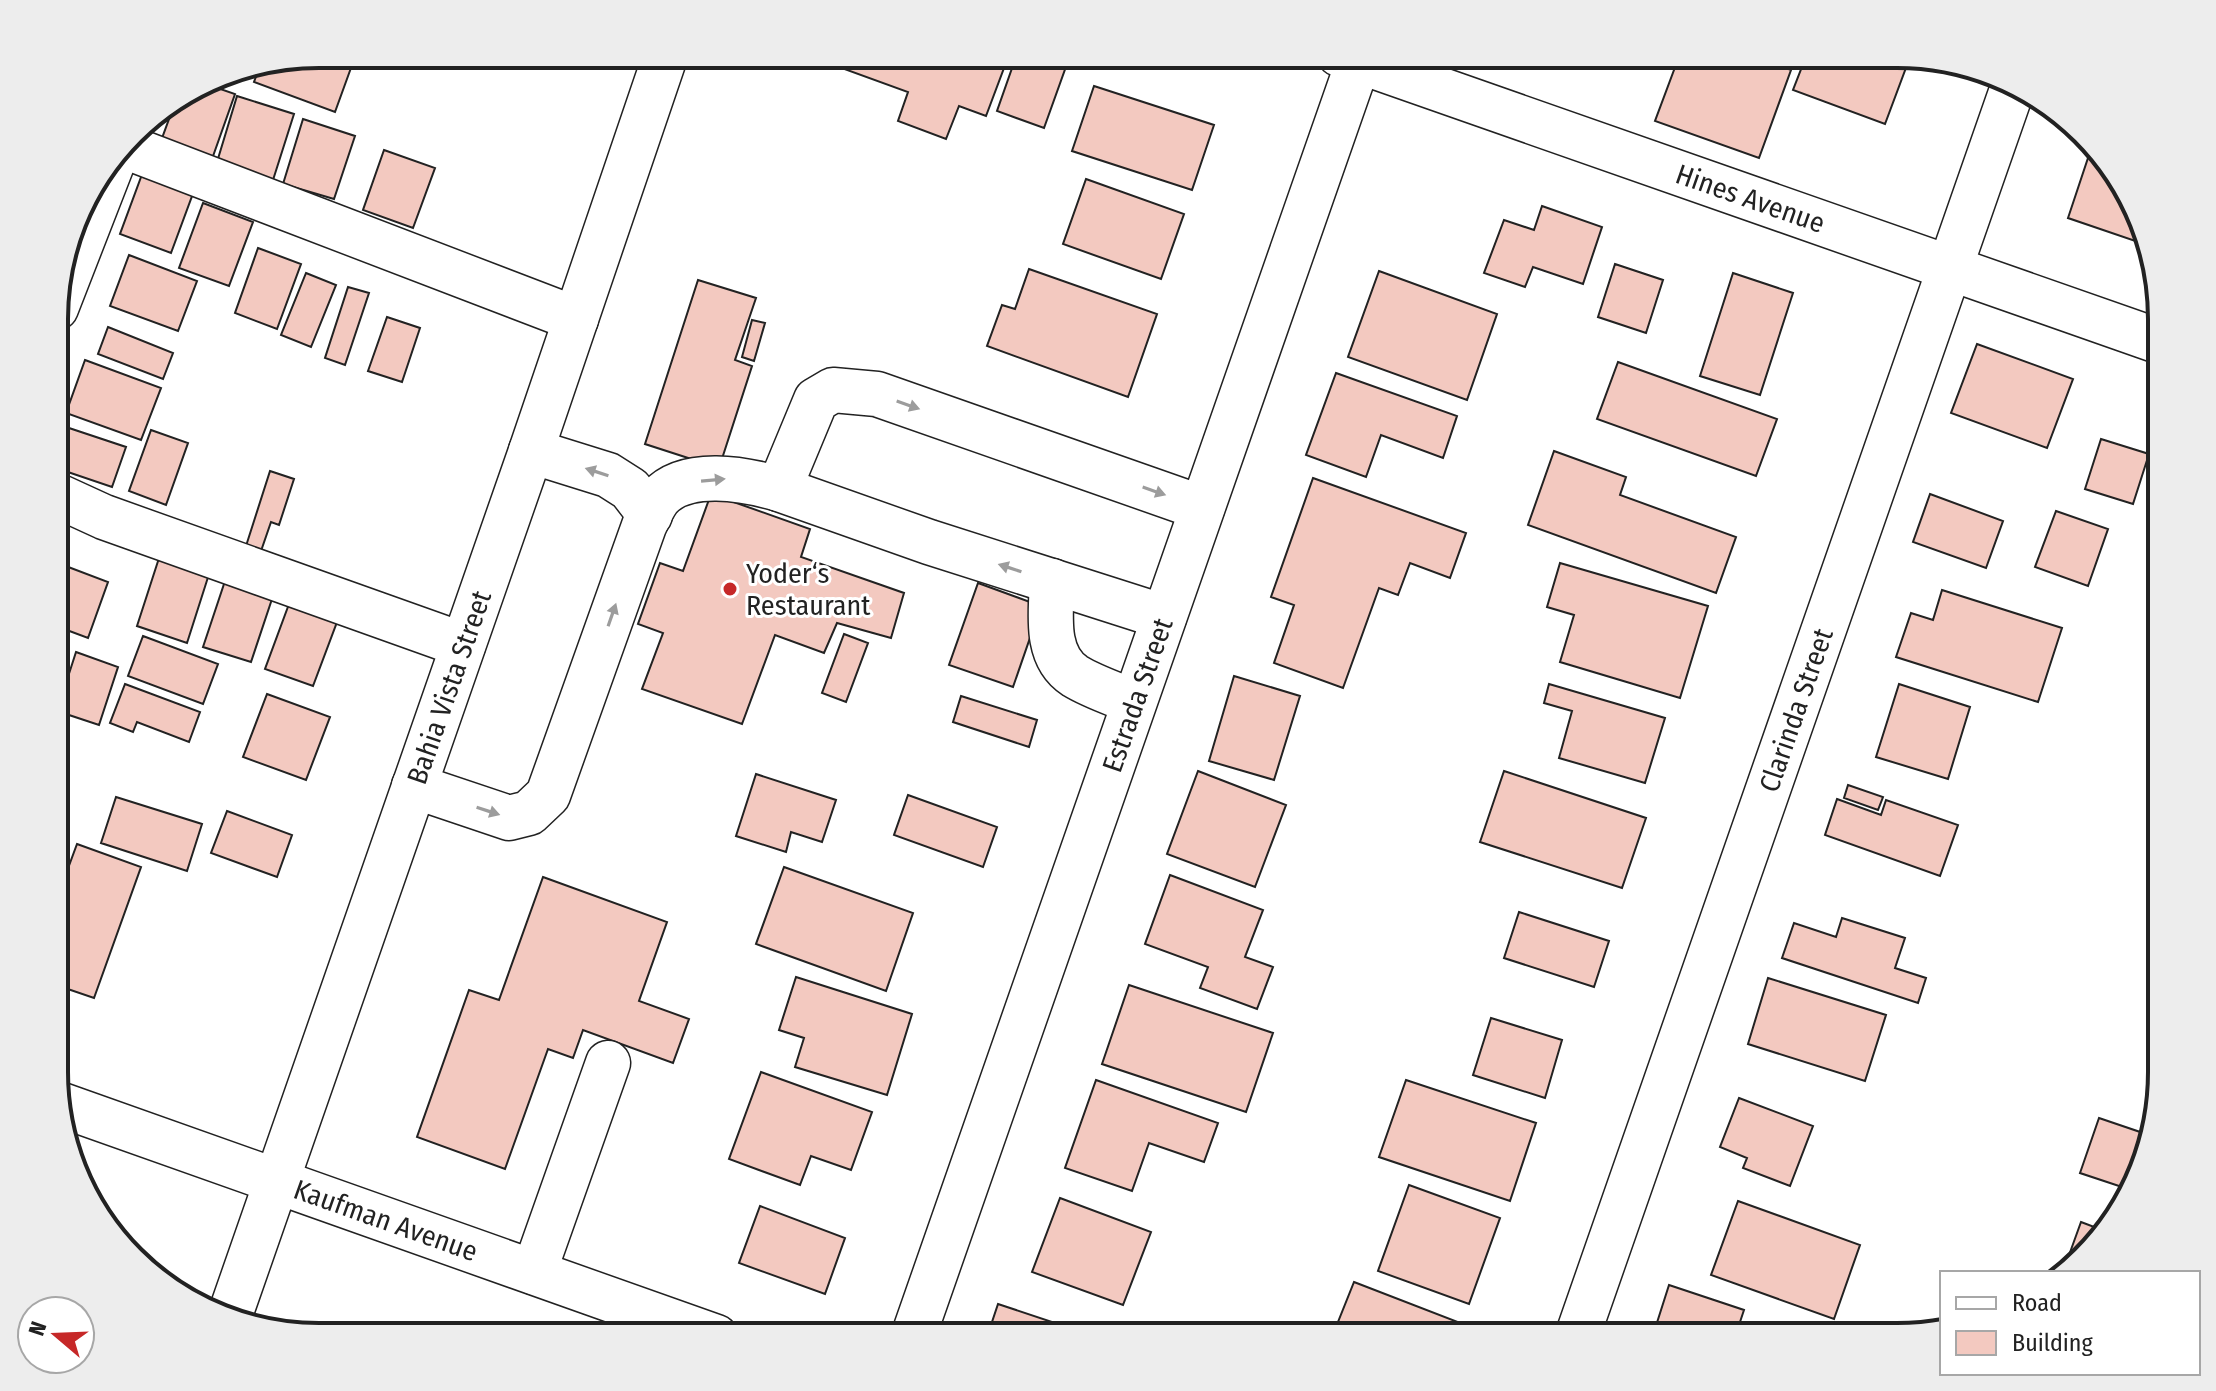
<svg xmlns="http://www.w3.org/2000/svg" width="2216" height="1391" font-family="'Fira Sans Condensed',sans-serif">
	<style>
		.building { fill: #f3c9c0; stroke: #222; stroke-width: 2 }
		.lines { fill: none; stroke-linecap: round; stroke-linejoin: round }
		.minor-casing { stroke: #222; stroke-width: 47 }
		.minor { stroke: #fff; stroke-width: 44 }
		.oneway { fill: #9c9c9c }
		.poi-dot { fill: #c62828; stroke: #fff; stroke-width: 3 }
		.labels { text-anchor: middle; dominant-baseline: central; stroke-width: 6; stroke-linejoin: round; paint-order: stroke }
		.street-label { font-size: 28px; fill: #222; stroke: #fff }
		.poi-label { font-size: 28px; fill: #222; stroke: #fff; text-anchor: start }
		.rim { fill: none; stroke: #222; stroke-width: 4 }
	</style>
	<rect width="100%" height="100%" fill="#fff"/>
	<path class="building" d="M319,54h37l-21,58 -81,-30 6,-16z
		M816,54h176l15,6 -21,56 -27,-10 -13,33 -48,-18 10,-29 -94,-34z
		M1017,54h32l19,7 -24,67 -47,-17z
		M1539,54h41l-4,13z
		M1680,54h97l-3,9 17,7 -32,88 -104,-37z
		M1807,54h70l30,11 -22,59 -92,-34z
		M203,83l32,11 -23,65 -51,-18 15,-41z
		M1094,86l120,39 -22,65 -120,-39z
		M237,96l57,18 -21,66 -56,-18z
		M159,111l-10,28 -15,-5 10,-14z
		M303,119l52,17 -21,63 -51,-15z
		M2091,149l35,37 18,58 -76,-26z
		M384,150l51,18 -22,60 -50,-18z
		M144,169l51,19 -24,65 -51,-19z
		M1086,179l98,35 -23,65 -98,-35z
		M203,203l50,19 -24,64 -50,-18z
		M1542,206l60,21 -19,57 -50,-17 -8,20 -41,-14 20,-53 30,10z
		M258,248l43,16 -24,65 -42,-16z
		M129,255l68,26 -19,50 -68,-25z
		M1615,264l48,16 -17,53 -48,-16z
		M1029,269l128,45 -29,83 -141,-51 15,-41 13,4z
		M1379,271l118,43 -30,86 -119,-43z
		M306,273l30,12 -25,62 -30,-12z
		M1733,273l60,20 -33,102 -60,-19z
		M698,280l58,18 -21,62 17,6 -33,102 -74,-24z
		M348,287l21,6 -24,72 -20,-7z
		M387,317l33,11 -18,54 -34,-11z
		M752,320l13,3 -11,38 -12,-4z
		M108,327l65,26 -10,26 -65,-25z
		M1977,344l96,35 -26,69 -96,-35z
		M85,360l76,28 -20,52 -75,-27z
		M1618,362l159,57 -21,57 -159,-57z
		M1336,373l121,43 -14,42 -62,-23 -15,42 -60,-22z
		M63,426l63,21 -14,40 -56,-19v-21z
		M151,430l37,13 -22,62 -37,-14z
		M2101,439l48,15 -16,50 -48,-15z
		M1554,451l72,26 -6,18 116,42 -20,56 -188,-68z
		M270,471l24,8 -15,46 -8,-3 -10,29 -15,-5z
		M1313,478l153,55 -16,45 -40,-15 -12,32 -19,-7 -36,100 -69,-25 20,-58 -23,-8z
		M711,494l99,35 -9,28 103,36 -13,45 -54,-15 -13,30 -49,-18 -33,89 -100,-35 21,-56 -25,-9 22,-61 23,8z
		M1930,494l73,27 -17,47 -73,-26z
		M2056,511l52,18 -20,57 -53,-19z
		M160,555l50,16 -23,72 -50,-17z
		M1560,563l148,43 -28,92 -120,-36 14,-47 -27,-8z
		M63,565l45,17 -20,56 -32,-12v-42z
		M226,578l48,15 -23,69 -48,-15z
		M978,583l63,23 -28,81 -64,-22z
		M1942,590l120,38 -24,74 -142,-45 15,-44 22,7z
		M289,604l48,18 -24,64 -48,-17z
		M844,634l24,9 -22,59 -24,-9z
		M143,636l75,28 -15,40 -75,-28z
		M76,652l42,15 -19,58 -42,-14z
		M1234,676l66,20 -26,84 -65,-19z
		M125,684l75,28 -11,30 -52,-20 -4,10 -23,-9z
		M1549,684l116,34 -20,65 -86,-25 13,-47 -28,-8z
		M1899,684l71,23 -22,72 -72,-22z
		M267,694l63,23 -24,63 -63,-23z
		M961,696l76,24 -8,27 -76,-25z
		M1198,771l88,34 -31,82 -88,-33z
		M1504,771l142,47 -24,70 -142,-46z
		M756,774l80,26 -14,42 -31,-10 -5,20 -50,-16z
		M1848,785l35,12 -5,13 -34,-12z
		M908,795l89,32 -14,40 -89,-32z
		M116,797l86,27 -15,47 -86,-28z
		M1837,799l44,16 5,-15 72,25 -18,51 -115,-41z
		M227,811l65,24 -15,42 -66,-24z
		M77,844l64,23 -47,131 -38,-13v-84z
		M784,867l129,46 -27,78 -130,-47z
		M1170,875l93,35 -18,47 28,10 -16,42 -57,-21 8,-21 -63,-23z
		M543,877l124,45 -28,79 50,18 -16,44 -90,-33 -10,28 -25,-9 -43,120 -88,-32 52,-147 30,10z
		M1519,912l90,29 -15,46 -90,-29z
		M1842,918l63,20 -10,30 31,10 -8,25 -136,-45 12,-35 42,14z
		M796,977l116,37 -25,81 -92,-28 9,-29 -25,-8z
		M1768,978l118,37 -21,66 -117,-37z
		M1129,985l144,48 -27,79 -144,-48z
		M1491,1018l71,22 -17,58 -72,-23z
		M761,1072l111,40 -21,58 -40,-14 -11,29 -71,-26z
		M1096,1080l122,43 -14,39 -55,-19 -17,48 -67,-23z
		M1406,1080l130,43 -26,78 -131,-44z
		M1739,1098l74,28 -23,60 -47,-18 4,-10 -27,-11z
		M2099,1118l47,16 -18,55 -48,-16z
		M1409,1185l91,33 -31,86 -91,-33z
		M1060,1198l91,34 -28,73 -91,-33z
		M1738,1201l122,44 -26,74 -123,-44z
		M760,1206l85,32 -20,56 -86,-31z
		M2081,1222l24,9 -41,38z
		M1354,1282l109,42 -5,13h-126z
		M1669,1285l75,25 -9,27h-65l-16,-5z
		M998,1304l90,30v3h-101z"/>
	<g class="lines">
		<defs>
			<g id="minor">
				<path id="s1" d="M1339,54l822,288"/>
				<path d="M124,146l452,173"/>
				<path d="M56,308l58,-149"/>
				<path d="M531,451l77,24 22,14 20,26"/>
				<path d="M779,489l150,53 235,75"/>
				<path d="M56,495l48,22 359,128"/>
				<path d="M1052,581c-1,32 -8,75 23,95 18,11 40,18 59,26"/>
				<path d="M414,786l95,32 20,-5 19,-18 96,-269c4,-9 9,-20 15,-28 27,-30 86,-19 120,-9l37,-89 17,-10 44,4 325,114"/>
				<path id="s2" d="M56,1103l660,234"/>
				<path d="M534,1272l74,-209"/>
				<path id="s3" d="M229,1318l302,-867 135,-397"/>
				<path id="s4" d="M913,1337l448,-1283"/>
				<path id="s5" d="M1577,1337l437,-1253"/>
			</g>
		</defs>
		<use href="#minor" class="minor-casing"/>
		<use href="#minor" class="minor"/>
	</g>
	<defs><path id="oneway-solid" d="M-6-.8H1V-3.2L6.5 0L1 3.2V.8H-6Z" transform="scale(2)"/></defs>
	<g class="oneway">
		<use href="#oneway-solid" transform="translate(908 405) rotate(19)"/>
		<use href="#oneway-solid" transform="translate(597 472) rotate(-162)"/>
		<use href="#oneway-solid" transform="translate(713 480) rotate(-5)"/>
		<use href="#oneway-solid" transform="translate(1154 491) rotate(19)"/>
		<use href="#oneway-solid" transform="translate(1010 568) rotate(-162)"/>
		<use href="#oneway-solid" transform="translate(612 615) rotate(-71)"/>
		<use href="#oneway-solid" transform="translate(488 811) rotate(18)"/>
	</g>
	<circle class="poi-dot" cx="730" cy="589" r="8"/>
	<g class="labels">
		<g class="street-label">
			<text stroke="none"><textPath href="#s1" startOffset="436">Hines Avenue</textPath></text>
			<text stroke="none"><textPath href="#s3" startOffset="668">Bahia Vista Street</textPath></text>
			<text stroke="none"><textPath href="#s4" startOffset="680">Estrada Street</textPath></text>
			<text stroke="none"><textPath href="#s5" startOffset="664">Clarinda Street</textPath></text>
			<text stroke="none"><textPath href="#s2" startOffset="350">Kaufman Avenue</textPath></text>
		</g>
		<g class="poi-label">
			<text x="746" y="573">Yoder‘s<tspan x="746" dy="32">Restaurant</tspan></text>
		</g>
	</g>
	<path d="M0 0H2216V1391H0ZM319 68H1897A251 251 0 0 1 2148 319V1072A251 251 0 0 1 1897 1323H319A251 251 0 0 1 68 1072V319A251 251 0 0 1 319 68Z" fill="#ededed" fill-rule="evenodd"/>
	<path class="rim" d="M319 68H1897A251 251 0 0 1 2148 319V1072A251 251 0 0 1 1897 1323H319A251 251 0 0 1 68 1072V319A251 251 0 0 1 319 68Z"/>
	<rect x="1940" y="1271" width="260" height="104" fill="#ffffff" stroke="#a7a7a7" stroke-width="2"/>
	<rect x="1956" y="1297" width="40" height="12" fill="#ffffff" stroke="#a7a7a7" stroke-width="2"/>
	<text x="2012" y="1311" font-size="24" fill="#222222">Road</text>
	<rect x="1956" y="1331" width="40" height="24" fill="#f3c9c0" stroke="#a7a7a7" stroke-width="2"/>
	<text x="2012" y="1351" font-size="24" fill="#222222">Building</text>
	<g transform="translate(56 1335) rotate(289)"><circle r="38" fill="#ffffff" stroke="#a7a7a7" stroke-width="2"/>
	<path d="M0-6L14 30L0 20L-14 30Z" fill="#c62828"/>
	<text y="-12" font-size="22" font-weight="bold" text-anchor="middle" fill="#222222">N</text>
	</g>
</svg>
